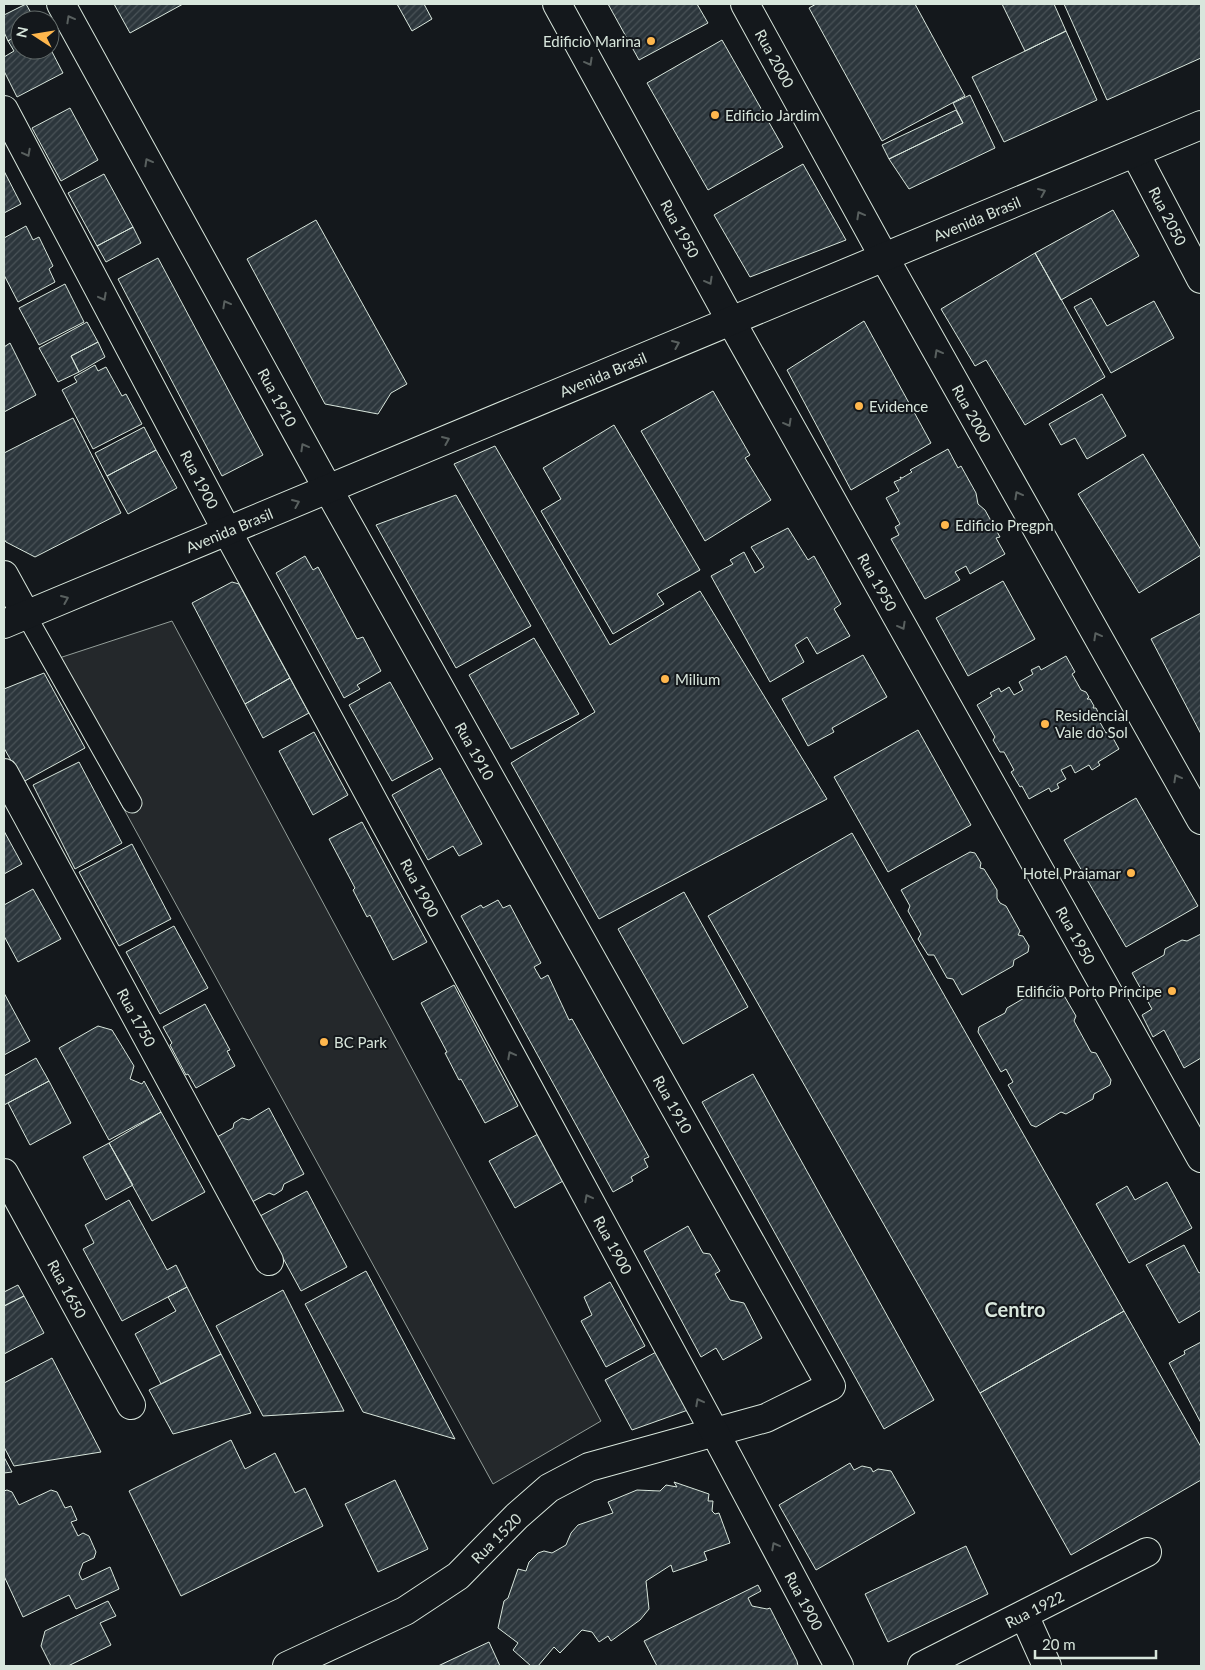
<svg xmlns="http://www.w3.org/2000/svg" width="1205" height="1670" font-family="Lato,sans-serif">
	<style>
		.parking { fill: #24282b; stroke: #939e99 }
		.building { fill: url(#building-hatch); stroke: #d8e6dc }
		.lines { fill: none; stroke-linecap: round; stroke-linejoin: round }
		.service-casing { stroke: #d8e6dc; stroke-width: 21 }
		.minor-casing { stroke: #d8e6dc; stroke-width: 30 }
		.secondary-casing { stroke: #d8e6dc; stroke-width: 30 }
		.primary-casing { stroke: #d8e6dc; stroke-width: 30 }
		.service { stroke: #14181c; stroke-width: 19 }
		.minor { stroke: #14181c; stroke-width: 28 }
		.secondary { stroke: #14181c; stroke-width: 28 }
		.primary { stroke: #14181c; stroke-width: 28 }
		.oneway { stroke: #59605f }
		.poi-dot { fill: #ffb74d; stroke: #14181c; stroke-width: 2 }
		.labels { text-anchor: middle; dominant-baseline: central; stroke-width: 4; stroke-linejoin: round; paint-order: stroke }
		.poi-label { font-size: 15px; fill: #d8e6dc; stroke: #14181c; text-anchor: start }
		.street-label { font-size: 15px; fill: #d8e6dc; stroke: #14181c }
		.district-label { font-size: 20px; font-weight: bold; fill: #d8e6dc; stroke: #14181c }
	</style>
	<defs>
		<pattern id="building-hatch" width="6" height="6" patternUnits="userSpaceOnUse" patternTransform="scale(1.25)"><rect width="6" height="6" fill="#2c363c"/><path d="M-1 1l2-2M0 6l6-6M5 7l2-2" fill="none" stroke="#4a5358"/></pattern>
	</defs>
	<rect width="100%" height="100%" fill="#14181c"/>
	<path class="parking" d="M172,621l429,800 -108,63 -449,-821z"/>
	<path class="building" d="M26,4l9,16h-15v14l-12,7 -4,-9v-17z
		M114,4h69l-53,29z
		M397,4h27l8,15 -20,12z
		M608,4h89l11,19 -69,37z
		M816,4h99l50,92 -83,45 -73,-133z
		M1002,4h52l12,27 -41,20z
		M1064,4h137v54l-94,42z
		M1066,31l31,69 -93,42 -32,-65z
		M20,34v16h30v-2l13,25 -46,24 -13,-26v-14l10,-6 -6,-10z
		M722,40l61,107 -75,43 -61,-107z
		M970,95l25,53 -86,41 -20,-30 74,-36 -10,-20z
		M70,108l28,52 -37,21 -29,-53z
		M956,110l7,13 -74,36 -7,-14z
		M803,164l43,76 -96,37 -36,-62z
		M4,171l17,33 -17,9z
		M104,174l29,53 -36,19 -29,-53z
		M1113,210l26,46 -78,44 -26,-47z
		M316,220l91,164 -16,9 -13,21 -53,-10 -78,-145z
		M26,226l7,14 6,-3 14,29 -4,3 6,13 -37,20 -14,-27v-37z
		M133,227l8,16 -35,19 -9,-16z
		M1035,253l70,124 -80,48 -39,-65 -11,6 -34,-57z
		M158,258l105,197 -41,21 -104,-197z
		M65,284l19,38 -45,23 -20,-37z
		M1091,298l16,28 47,-25 20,37 -63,35 -37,-66z
		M864,321l67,122 -80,47 -64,-120z
		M87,322l11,20 -27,14 8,16 -21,10 -19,-34z
		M98,342l7,15 -26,15 -8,-16z
		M10,343l26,52 -32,17v-65z
		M95,365l3,6 8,-4 16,29 4,-2 16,30 -49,25 -31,-59 15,-8 -3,-5z
		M713,391l37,64 -5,3 26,42 -66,41 -64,-110z
		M1102,394l24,42 -39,23 -12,-21 -14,7 -12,-21z
		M73,418l48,95 -86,44 -29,-15 -2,-3v-86z
		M614,425l86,145 -43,24 7,10 -51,30 -72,-123 20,-12 -18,-31z
		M144,427l12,23 -49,26 -12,-23z
		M495,446l115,199 90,-54 127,208 -228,120 -88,-156 84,-51 -141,-248z
		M948,449l10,19 3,-2 15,27 2,11 7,6 15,27 -4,1 9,16 -35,20 -4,-8 -11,6 5,8 -35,19 -34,-60 8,-4 -4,-8 5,-3 -14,-26 13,-7 -5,-9 7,-3 -1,-2 2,1 10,-6 -2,-2z
		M156,450l21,38 -49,26 -21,-38z
		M1143,454l58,96v5l-62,38 -61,-99z
		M456,495l75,131 -75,42 -80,-143z
		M788,528l20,32 6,-4 27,48 -7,5 16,27 -33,18 -10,-17 -12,8 9,17 -34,20 -59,-106 22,-12 -3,-4 14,-8 11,21 9,-6 -13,-20z
		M305,556l8,14 5,-3 39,72 6,-2 18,34 -24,14 3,4 -16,9 -68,-125z
		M1003,581l32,58 -67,37 -32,-58z
		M232,582l7,2 51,94 -45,26 -53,-101z
		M1201,613v121l-50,-95z
		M534,638l45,76 -68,35 -42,-74z
		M863,655l24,42 -55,31 2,4 -26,14 -26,-47z
		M1066,656l9,16 -3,2 9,16 5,2 3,5 -2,2h3l4,7 -1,2h3l3,6 -2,3 9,16 3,-2 10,18 -21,13 2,3 -8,5 -3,-5 -14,8 -4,-8 -10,5 5,9 -9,5 2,4 -8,4 -2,-4 -20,11 -7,-13 -2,1 -9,-15 3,-2 -10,-18h-4l-7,-12 2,-3 -18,-32 15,-9 -2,-3 9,-5 2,4 8,-5 5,8 9,-5 -4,-8 14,-8 -2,-4 8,-4 2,4z
		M44,673l41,75 -62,34 -19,-34v-59z
		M290,678l19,35 -46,25 -18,-34z
		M390,682l43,77 -41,22 -43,-76z
		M918,730l53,95 -83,47 -54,-95z
		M314,732l34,63 -35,20 -34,-64z
		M79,762l43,81 -47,26 -42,-84z
		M440,768l42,76 -23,12 -6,-10 -25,14 -36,-65z
		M1136,798l62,108 -72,41 -62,-107z
		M362,822l65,120 -34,18 -23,-45 -3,2 -14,-27 2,-2 -26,-49z
		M4,831l18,33 -18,10z
		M852,833l272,478 -144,82 -272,-477z
		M132,844l39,75 -52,27 -40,-74z
		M970,852l5,1 6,10 -1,5 4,1 13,21v8l3,5 6,3 14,25 -2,4 5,1 6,10 -1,6 -14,8 -1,6 -51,29 -9,-16 -6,-1 -13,-23h-6l-10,-16 3,-5 -13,-23 2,-5 -9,-16z
		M33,889l28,50 -43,23 -14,-26v-31z
		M684,892l64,115 -65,37 -65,-115z
		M498,900l5,8 7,-3 31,58 -7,4 7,12 7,-4 21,45 3,-1 77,138 -5,2 4,8 -17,10 2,4 -20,11 -152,-276 20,-11 2,3z
		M174,926l34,62 -48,26 -34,-62z
		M1201,934v124l-17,10 -20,-38 -11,7 -11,-22 10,-6 -20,-36 32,-18 1,-6 17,-9 5,1z
		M454,985l64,121 -33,17 -24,-44 -2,1 -14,-27 2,-1 -26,-49z
		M1053,985l6,2 17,29 -2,5 17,31 5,1 15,27 -1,5 -16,9 -1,5 -27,15 -5,-2 -25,15 -5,-2 -23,-40 5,-3 -7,-13 -5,3 -23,-40 1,-5 26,-14 2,-5 26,-15 5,1z
		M4,993l26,48 -26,14z
		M205,1004l25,46 -3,1 8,15 -39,22 -8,-14 -2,1 -16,-30 2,-2 -9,-16z
		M98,1026l14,4 22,36 -4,13 12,5 2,-3 17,31 -52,28 -50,-92z
		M36,1058l13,23 -45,24v-29z
		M753,1074l181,326 -50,29 -182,-327z
		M49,1081l22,42 -41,22 -22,-42z
		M269,1108l35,66 -20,10 -2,6 -8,5 -5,-2 -17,9 -35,-65 16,-9 1,-5 8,-5 7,2z
		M161,1112l44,80 -53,29 -43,-78z
		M538,1134l25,47 -48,27 -26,-47z
		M109,1143l24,42 -27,15 -23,-43z
		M1167,1182l25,46 -63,35 -33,-59 31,-18 8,14z
		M307,1191l40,76 -46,24 -41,-75z
		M129,1200l38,70 9,-5 11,22 -65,34 -39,-72 11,-6 -9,-18z
		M688,1226l15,27 7,1 10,17 -5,3 15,26 14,3 18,35 -39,22 -7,-12 -15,9 -57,-106z
		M1184,1245l15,28 2,-1v38l-22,13 -33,-58z
		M366,1271l89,168 -92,-27 -58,-108z
		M610,1282l35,64 -39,21 -25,-46 11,-6 -8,-18z
		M18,1285l6,11 -20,10v-14z
		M187,1287l34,67 -60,30 -26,-50 41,-23 -8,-14z
		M283,1290l61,121 -81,5 -47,-90z
		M24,1296l20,37 -40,21v-48z
		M1124,1311l77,136v33l-130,75 -91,-162z
		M1201,1342v81l-32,-60 16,-9 -1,-3z
		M658,1351l30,59 -56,20 -27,-50z
		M221,1354l30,59 -78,21 -24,-44z
		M52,1358l49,94 -87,14 -10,-19v-64z
		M231,1440l14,29 30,-16 20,40 10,-5 18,38 -142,70 -52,-105z
		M4,1457l8,15 -8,1z
		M850,1463l4,7 8,-4 9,2 2,4 5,-3 13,2 24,42 -99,57 -37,-65z
		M395,1480l33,69 -50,23 -33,-68z
		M674,1482l35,12 -1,7h5l-1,10 3,3 4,-1 11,30 -26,9 3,8 -34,12 -2,-7 -25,16 3,28 -9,11 -29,21 -3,-5 -9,6 -7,-10 -10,-2 -22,23 -6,-6 -16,19h-7l-18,-16 5,-7 -20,-15 6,-27 4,-3 10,-29 8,2 3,-9 9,-9 6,-2 8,2 14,-8 5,-12 7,-8 35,-12 -5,-11 29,-12 23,1 6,-6 11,2z
		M7,1490l5,2 7,13 32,-15 6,2 8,16 6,-2 6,14 -6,2 7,14 5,-3 6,3 7,16 -2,6 -11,5 -4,11 3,6 28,-13 9,22 -43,20 -7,-14 -46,22 -19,-41v-85z
		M966,1546l22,48 -100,48 -23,-48z
		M758,1585l3,6 -13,7 4,8 15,3 3,-1 27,53 1,5h-141l-13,-25z
		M108,1601l8,15 -16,7 11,22 -43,21h-17l-10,-20 4,-15z
		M489,1642l11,24h-62z"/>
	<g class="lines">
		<defs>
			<path id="service" d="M26,615l106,188"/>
			<g id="minor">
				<path id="s1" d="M61,4l267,485 503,897 -65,32 -177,49 -40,21 -32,28 -59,60 -53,35 -118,55"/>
				<path id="s2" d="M557,4l174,317 470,837"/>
				<path id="s3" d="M4,110l223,421 488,902 124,233"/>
				<path id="s4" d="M1135,153l66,126"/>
				<path d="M4,575l22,40"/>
				<path id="s5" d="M4,773l265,488"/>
				<path id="s6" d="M4,1173l127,232"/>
				<path d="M1024,1615l23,51"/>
				<path id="s7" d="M922,1666l225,-114"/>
			</g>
			<g id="secondary">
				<path id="s8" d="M745,4l139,253 317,563"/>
			</g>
			<g id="primary">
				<path id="s9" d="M4,624l1197,-499"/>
			</g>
		</defs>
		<use href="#service" class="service-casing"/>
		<use href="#minor" class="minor-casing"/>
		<use href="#secondary" class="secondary-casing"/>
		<use href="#primary" class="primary-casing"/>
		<use href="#service" class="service"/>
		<use href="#minor" class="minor"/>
		<use href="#secondary" class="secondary"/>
		<use href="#primary" class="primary"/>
	</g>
	<defs><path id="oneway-chevron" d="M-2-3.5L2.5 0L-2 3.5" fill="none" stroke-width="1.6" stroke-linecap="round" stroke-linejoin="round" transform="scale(1.25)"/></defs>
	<g class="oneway">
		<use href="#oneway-chevron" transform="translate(70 19) rotate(-119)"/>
		<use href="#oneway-chevron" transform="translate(589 62) rotate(61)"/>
		<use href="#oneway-chevron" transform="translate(27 153) rotate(62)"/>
		<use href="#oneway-chevron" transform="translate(148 162) rotate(-119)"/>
		<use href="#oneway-chevron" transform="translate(1042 192) rotate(-23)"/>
		<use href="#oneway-chevron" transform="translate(860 215) rotate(-119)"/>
		<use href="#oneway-chevron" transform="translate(709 281) rotate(61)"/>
		<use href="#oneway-chevron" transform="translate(103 297) rotate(62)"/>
		<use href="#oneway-chevron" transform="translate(226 304) rotate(-119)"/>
		<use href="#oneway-chevron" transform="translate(676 344) rotate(-23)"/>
		<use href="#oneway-chevron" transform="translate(938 353) rotate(-119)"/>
		<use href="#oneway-chevron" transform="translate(788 423) rotate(61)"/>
		<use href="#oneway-chevron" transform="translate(446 440) rotate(-23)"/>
		<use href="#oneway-chevron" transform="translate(304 447) rotate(-119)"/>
		<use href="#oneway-chevron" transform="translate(1018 495) rotate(-119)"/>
		<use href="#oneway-chevron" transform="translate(296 503) rotate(-23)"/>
		<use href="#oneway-chevron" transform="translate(65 599) rotate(-23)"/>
		<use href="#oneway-chevron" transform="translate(902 626) rotate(61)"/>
		<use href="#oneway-chevron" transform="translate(1097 636) rotate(-119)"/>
		<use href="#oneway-chevron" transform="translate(1177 778) rotate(-119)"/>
		<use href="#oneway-chevron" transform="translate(511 1055) rotate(-118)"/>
		<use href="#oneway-chevron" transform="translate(588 1198) rotate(-118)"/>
		<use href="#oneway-chevron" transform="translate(699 1402) rotate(-118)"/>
		<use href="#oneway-chevron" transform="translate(775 1546) rotate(-118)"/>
	</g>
	<g class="poi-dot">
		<circle cx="651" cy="41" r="5"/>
		<circle cx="715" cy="115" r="5"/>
		<circle cx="859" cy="406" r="5"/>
		<circle cx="945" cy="525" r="5"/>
		<circle cx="665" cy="679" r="5"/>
		<circle cx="1045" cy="724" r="5"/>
		<circle cx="1131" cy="873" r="5"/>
		<circle cx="1172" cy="991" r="5"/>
		<circle cx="324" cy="1042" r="5"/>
	</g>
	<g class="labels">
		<g class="poi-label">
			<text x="641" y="41" text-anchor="end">Edificio Marina</text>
			<text x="725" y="115">Edificio Jardim</text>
			<text x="869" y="406">Evidence</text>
			<text x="955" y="525">Edificio Pregpn</text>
			<text x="675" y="679">Milium</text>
			<text x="1055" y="715">Residencial<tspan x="1055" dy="17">Vale do Sol</tspan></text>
			<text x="1121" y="873" text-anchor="end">Hotel Praiamar</text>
			<text x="1162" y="991" text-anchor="end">Edificio Porto Príncipe</text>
			<text x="334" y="1042">BC Park</text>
		</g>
		<g class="street-label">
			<text stroke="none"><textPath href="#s8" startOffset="62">Rua 2000</textPath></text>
			<text stroke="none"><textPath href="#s4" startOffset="71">Rua 2050</textPath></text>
			<text stroke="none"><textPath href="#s9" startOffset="1054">Avenida Brasil</textPath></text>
			<text stroke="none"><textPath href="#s2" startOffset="256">Rua 1950</textPath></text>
			<text stroke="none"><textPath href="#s9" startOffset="649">Avenida Brasil</textPath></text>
			<text stroke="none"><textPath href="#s1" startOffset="449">Rua 1910</textPath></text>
			<text stroke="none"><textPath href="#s8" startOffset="468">Rua 2000</textPath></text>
			<text stroke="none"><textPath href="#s3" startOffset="418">Rua 1900</textPath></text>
			<text stroke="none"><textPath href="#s9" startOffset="244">Avenida Brasil</textPath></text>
			<text stroke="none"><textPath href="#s2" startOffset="661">Rua 1950</textPath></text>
			<text stroke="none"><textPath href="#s1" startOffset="854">Rua 1910</textPath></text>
			<text stroke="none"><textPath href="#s3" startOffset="882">Rua 1900</textPath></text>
			<text stroke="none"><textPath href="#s2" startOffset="1066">Rua 1950</textPath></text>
			<text stroke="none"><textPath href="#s5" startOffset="278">Rua 1750</textPath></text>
			<text stroke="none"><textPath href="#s1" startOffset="1259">Rua 1910</textPath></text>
			<text stroke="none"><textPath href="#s3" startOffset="1288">Rua 1900</textPath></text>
			<text stroke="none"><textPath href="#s6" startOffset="132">Rua 1650</textPath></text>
			<text transform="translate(496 1538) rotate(-45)">Rua 1520</text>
			<text stroke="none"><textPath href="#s3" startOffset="1692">Rua 1900</textPath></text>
			<text stroke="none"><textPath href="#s7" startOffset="126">Rua 1922</textPath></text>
		</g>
		<g class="district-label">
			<text x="1015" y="1309">Centro</text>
		</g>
	</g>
	<rect width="1205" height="1670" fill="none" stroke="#d8e6dc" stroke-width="10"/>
	<g transform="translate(35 35) rotate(282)"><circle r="24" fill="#14181c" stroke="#626a69"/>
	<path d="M0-4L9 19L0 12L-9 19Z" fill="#ffb74d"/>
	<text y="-8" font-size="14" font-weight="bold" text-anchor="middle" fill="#d8e6dc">N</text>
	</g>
	<path d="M1035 1650v8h121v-8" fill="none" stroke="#d8e6dc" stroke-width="2.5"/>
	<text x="1042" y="1650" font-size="15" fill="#d8e6dc" stroke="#14181c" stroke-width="4" paint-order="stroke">20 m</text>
</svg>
